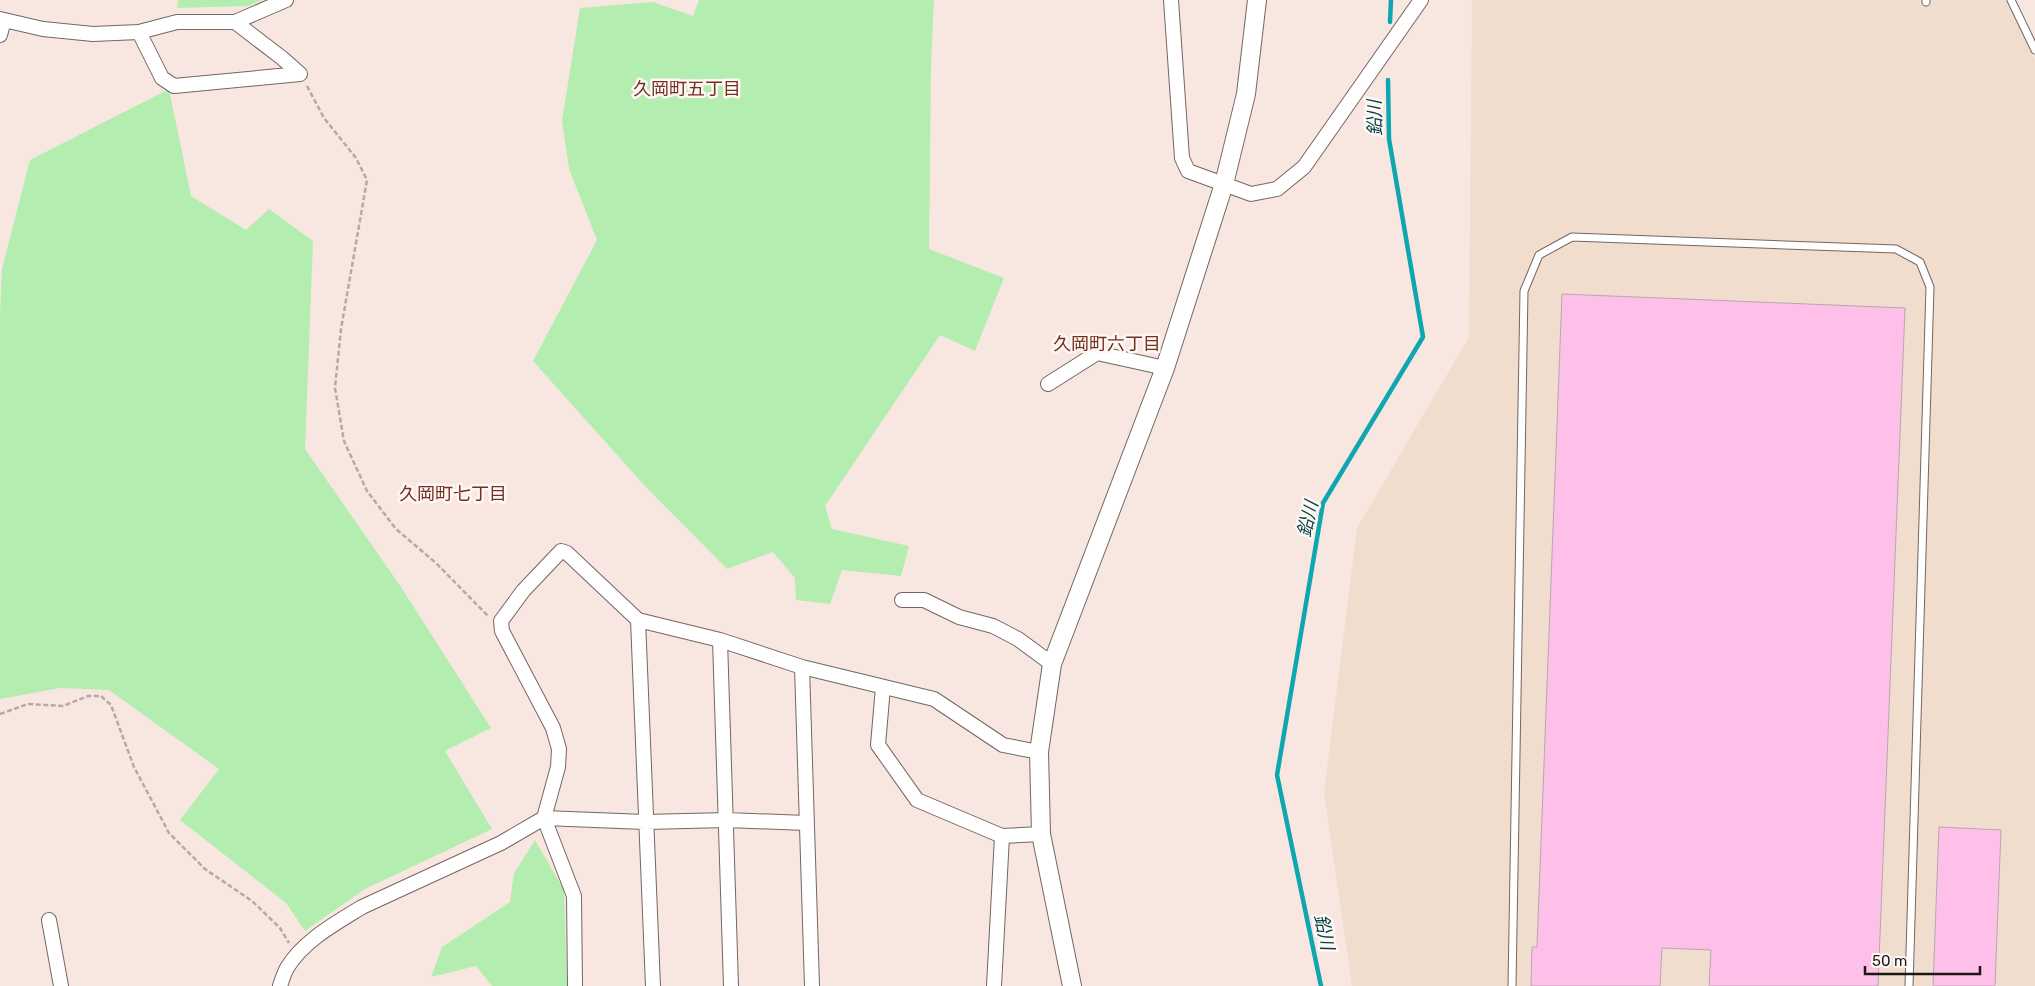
<svg xmlns="http://www.w3.org/2000/svg" width="2035" height="986" font-family="Rubik,'Noto Sans JP',sans-serif">
	<style>
		.industrial { fill: #f1ddce }
		.green { fill: #b4edb0 }
		.lines { fill: none; stroke-linecap: round; stroke-linejoin: round }
		.stream { stroke: #0ea7b0; stroke-width: 4.5 }
		.building { fill: #fec0e9; stroke: #b5a7b0 }
		.service-casing { stroke: #746661; stroke-width: 9 }
		.minor-casing { stroke: #746661; stroke-width: 16 }
		.tertiary-casing { stroke: #746661; stroke-width: 20 }
		.path { stroke: #b6a9a4; stroke-width: 2.5; stroke-dasharray: 5 2.5; stroke-linecap: butt }
		.service { stroke: #fff; stroke-width: 7 }
		.minor { stroke: #fff; stroke-width: 14 }
		.tertiary { stroke: #fff; stroke-width: 18 }
		.labels { text-anchor: middle; dominant-baseline: central; stroke-width: 5; stroke-linejoin: round; paint-order: stroke }
		.neighbourhood-label { font-size: 18px; fill: #732f20; stroke: #fef7f4 }
		.water-label { font-size: 18px; font-style: italic; fill: #044145; stroke: #fef7f4 }
	</style>
	<rect width="100%" height="100%" fill="#f8e7e1"/>
	<path class="industrial" d="M1472,0h537l26,60v926h-683l-28,-193 33,-265 112,-191z"/>
	<path class="green" d="M178,0h84l-14,6 -71,2z
		M699,0h235l-3,65 -2,184 75,29 -29,73 -35,-16 -115,171 7,23 77,17 -8,30 -59,-6 -12,34 -34,-4 -1,-22 -22,-26 -46,17 -83,-84 -111,-124 64,-121 -28,-71 -7,-48 18,-113 73,-6 40,14z
		M169,89l22,107 55,34 23,-21 44,32 -8,208 94,135 92,144 -46,23 47,78 -127,60 -60,42 -19,-28 -106,-83 39,-51 -110,-79 -49,-2 -60,11v-387l2,-43 28,-109z
		M535,840l29,50 3,96h-75l-16,-20 -45,11 11,-30 68,-45 4,-29z"/>
	<g class="lines">
		<path class="stream" d="M1390,22l1,-22
			M1321,986l-44,-211 46,-272 100,-166 -34,-198 -1,-59"/>
	</g>
	<path class="building" d="M1562,294l343,14 -27,678h-169l2,-36 -49,-2 -2,38h-129l1,-39h5z
		M1939,827l62,3 -6,156h-62z"/>
	<g class="lines">
		<defs>
			<path id="service" d="M2011,0l24,50
				M1926,2v-2
				M1512,986l12,-695 15,-36 33,-18 324,12 24,13 10,25 -21,699"/>
			<path id="minor" d="M1171,0l11,158 6,13 63,23 26,-5 27,-22 117,-167
				M0,19l43,10 50,5 46,-2 38,-10h58l51,-22
				M235,22l47,36 18,16
				M139,32l23,46 12,8 126,-12
				M0,35l4,-15
				M1048,384l49,-31 68,15
				M902,600h22l35,17 34,9 25,13 34,25
				M638,620l15,366
				M720,640l11,346
				M802,667l10,319
				M883,687l-5,58 39,55 85,36
				M49,920l12,66
				M280,986c2,-6 4,-13 7,-18 16,-27 49,-45 75,-61l139,-64 43,-25 101,4 82,-2 80,3
				M575,986l-1,-90 -30,-78 14,-51 1,-18 -6,-21 -51,-97 -1,-10 22,-30 38,-40 6,2 71,67 82,20 82,27 132,32 69,46 36,7
				M994,986l8,-150 39,-2"/>
			<path id="tertiary" d="M1072,986l-31,-152 -2,-82 13,-88 113,-296 59,-184 22,-90 11,-94"/>
		</defs>
		<use href="#service" class="service-casing"/>
		<use href="#minor" class="minor-casing"/>
		<use href="#tertiary" class="tertiary-casing"/>
		<path class="path" d="M307,86l17,32 32,40 11,22 -26,149 -6,59 9,53 23,50 29,38 40,34 53,54
			M0,714l28,-10 35,2 25,-10h13l10,9 23,62 35,66 36,36 47,32 28,27 9,15"/>
		<use href="#service" class="service"/>
		<use href="#minor" class="minor"/>
		<use href="#tertiary" class="tertiary"/>
	</g>
	<g class="labels">
		<g class="neighbourhood-label">
			<text x="687" y="89">久岡町五丁目</text>
			<text x="1107" y="344">久岡町六丁目</text>
			<text x="453" y="494">久岡町七丁目</text>
		</g>
		<g class="water-label">
			<text transform="translate(1375 118) rotate(-92)">鉛川</text>
			<text transform="translate(1308 519) rotate(-77)">鉛川</text>
			<text transform="translate(1324 932) rotate(78)">鉛川</text>
		</g>
	</g>
	<path d="M1865 966v8h115v-8" fill="none" stroke="#1d1816" stroke-width="2.5"/>
	<text x="1872" y="966" font-size="15" fill="#1d1816" stroke="#fef7f4" stroke-width="4" paint-order="stroke">50 m</text>
</svg>
